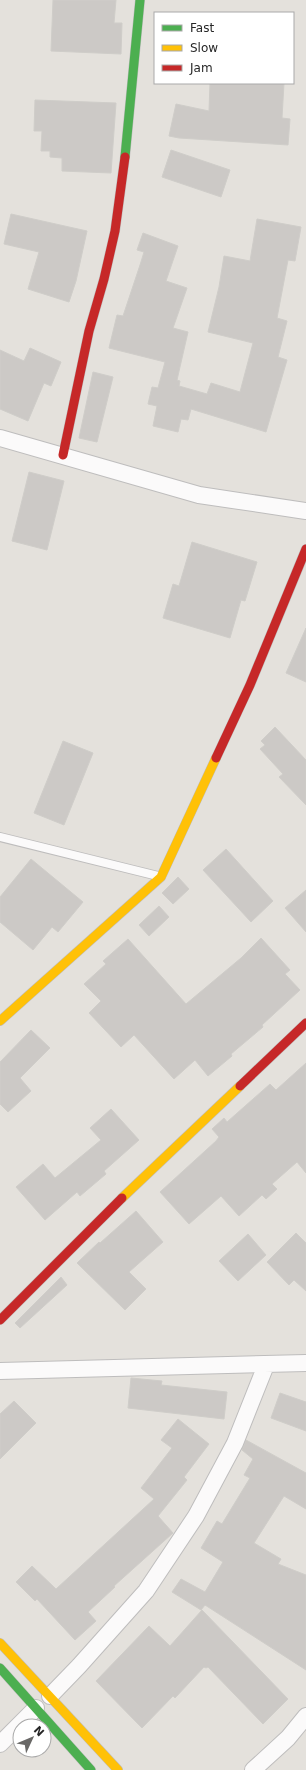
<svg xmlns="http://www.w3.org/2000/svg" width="306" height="1770" font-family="'DejaVu Sans',sans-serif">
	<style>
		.building { fill: #ccc9c6; stroke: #cfcdc9 }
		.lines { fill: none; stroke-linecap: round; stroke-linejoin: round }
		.lane-casing { stroke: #bebdbd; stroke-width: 10 }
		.street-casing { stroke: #bebdbd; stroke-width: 18 }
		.fast-casing { stroke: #bebdbd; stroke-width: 10 }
		.slow-casing { stroke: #bebdbd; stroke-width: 10 }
		.jam-casing { stroke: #bebdbd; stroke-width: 10 }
		.lane { stroke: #fbfafa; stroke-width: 8 }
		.street { stroke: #fbfafa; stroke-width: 16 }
		.fast { stroke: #4caf50; stroke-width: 9 }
		.slow { stroke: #ffc107; stroke-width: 9 }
		.jam { stroke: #c62828; stroke-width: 9 }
	</style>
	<rect width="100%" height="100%" fill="#e4e1dc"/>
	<path class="building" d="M53,0h63l-2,23h8l-1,31 -70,-3z
		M210,83h74l-2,35 8,1 -2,26 -109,-7 -10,-2 7,-32 33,7z
		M35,100l81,3 -5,70 -49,-2v-13l-12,-1v-6h-9l1,-20h-8z
		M171,150l59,20 -9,27 -59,-20z
		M11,214l76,17 -11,50 -7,21 -41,-13 11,-37 -35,-8z
		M257,219l44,8 -6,34 -7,-1 -11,58 10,3 -9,36 9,3 -21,72 -75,-23 -3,11 -7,-1 -3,13 -25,-6 4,-20 -9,-2 4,-17 6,1 7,-26 -56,-14 8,-33 6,1 17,-51 4,-13 -7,-2 6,-17 35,13 -12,35 21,7 -14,40 15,4 -11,48 3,1 -1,5 28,8 4,-11 29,9 13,-49 -45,-11 11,-45 5,-31 26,5z
		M30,348l31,14 -10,24 -7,-3 -16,38 -28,-12v-59l24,11z
		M93,372l20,5 -16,65 -18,-4z
		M29,472l35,9 -17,69 -35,-9z
		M192,542l65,20 -12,39 -4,-1 -11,38 -67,-20 10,-34 6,2z
		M306,628v54l-20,-9z
		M275,727l31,33v45l-27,-28 4,-3 -23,-25 5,-4 -4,-4z
		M63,741l30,12 -29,72 -30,-12z
		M226,849l47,52 -22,21 -48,-52z
		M31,859l52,43 -25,30 -6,-5 -19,23 -33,-28v-25z
		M178,877l11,12 -16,15 -11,-11z
		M306,890v42l-21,-24z
		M159,906l10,11 -20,19 -10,-11z
		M261,938l29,32 -5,4 15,16 -38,35 1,2 -32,27 1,2 -24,20 -13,-16 -21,19 -40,-44 -13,12 -32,-34 12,-12 -17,-17 22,-20 -3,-3 25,-22 58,65 55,-46z
		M31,1030l19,18 -30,30 11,13 -23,21 -8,-8v-42z
		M306,1063v110l-9,-11 -25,22 5,5 -11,10 -4,-4 -23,21 -18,-20 -32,28 -29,-32 56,-51 3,-4 -7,-8 12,-11 3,4 43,-38 6,6z
		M111,1109l28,31 -35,31 2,3 -26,22 -3,-4 -32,28 -29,-33 27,-23 12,14 46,-38 -11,-12z
		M136,1211l27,31 -34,30 17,17 -21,21 -48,-47 22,-21 1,1z
		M296,1233l10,10v48l-12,-11 -5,5 -22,-23z
		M248,1234l18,21 -28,26 -19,-20z
		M61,1277l6,8 -47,43 -5,-5z
		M131,1378l31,3 -1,4 66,7 -3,27 -96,-11z
		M280,1393l26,9v29l-35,-13z
		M14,1401l22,22 -36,36v-45z
		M178,1419l31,25 -25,33 3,3 -29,36 15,17 -59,53 1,1 -27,25 8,9 -21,19 -38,-41 -2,2 -19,-19 16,-16 24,23 98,-90 -13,-11 31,-40 -11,-8z
		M246,1440l60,33v36l-22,-13 -30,47 27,16 -3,5 28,11v95l-101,-65 -4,5 -29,-18 9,-13 24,13 18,-30 -22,-14 16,-27 5,3 28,-46 -6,-3 9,-16 -11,-9z
		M202,1610l86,89 -25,25 -55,-57 -2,1 -2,-1 -29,31 -2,-2 -31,32 -46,-47 53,-55 21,20z"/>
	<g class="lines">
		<defs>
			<path id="lane" d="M0,837l158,39"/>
			<path id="street" d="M0,438l199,57 107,16
				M0,1371l306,-8
				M50,1696l29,-30 67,-75 50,-75 39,-73 31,-78
				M0,1744l36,-36
				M253,1770l35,-32 18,-22"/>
			<path id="fast" d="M125,157l15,-157
				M0,1668l91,102"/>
			<path id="slow" d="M0,1021l161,-144 55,-119
				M122,1198l118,-112
				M0,1643l118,127"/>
			<path id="jam" d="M63,455l26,-124 15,-52 11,-48 10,-74
				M216,758l34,-73 56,-136
				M240,1086l66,-63
				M0,1320l122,-122"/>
		</defs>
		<use href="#lane" class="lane-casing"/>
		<use href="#street" class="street-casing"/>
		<use href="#fast" class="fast-casing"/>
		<use href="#slow" class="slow-casing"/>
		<use href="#jam" class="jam-casing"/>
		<use href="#lane" class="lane"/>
		<use href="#street" class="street"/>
		<use href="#fast" class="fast"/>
		<use href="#slow" class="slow"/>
		<use href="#jam" class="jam"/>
	</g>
	<rect x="154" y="12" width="140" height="72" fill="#ffffff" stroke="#a9a9a9"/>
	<rect x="162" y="25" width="20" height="6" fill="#4caf50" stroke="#a9a9a9"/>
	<text x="190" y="32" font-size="12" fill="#272727">Fast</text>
	<rect x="162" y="45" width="20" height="6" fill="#ffc107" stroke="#a9a9a9"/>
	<text x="190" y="52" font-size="12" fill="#272727">Slow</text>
	<rect x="162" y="65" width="20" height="6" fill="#c62828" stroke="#a9a9a9"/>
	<text x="190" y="72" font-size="12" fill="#272727">Jam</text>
	<g transform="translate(32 1738) rotate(46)"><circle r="19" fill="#ffffff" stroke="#a9a9a9"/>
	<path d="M0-3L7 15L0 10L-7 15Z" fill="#696866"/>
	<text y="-6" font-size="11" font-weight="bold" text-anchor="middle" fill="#272727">N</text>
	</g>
</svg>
